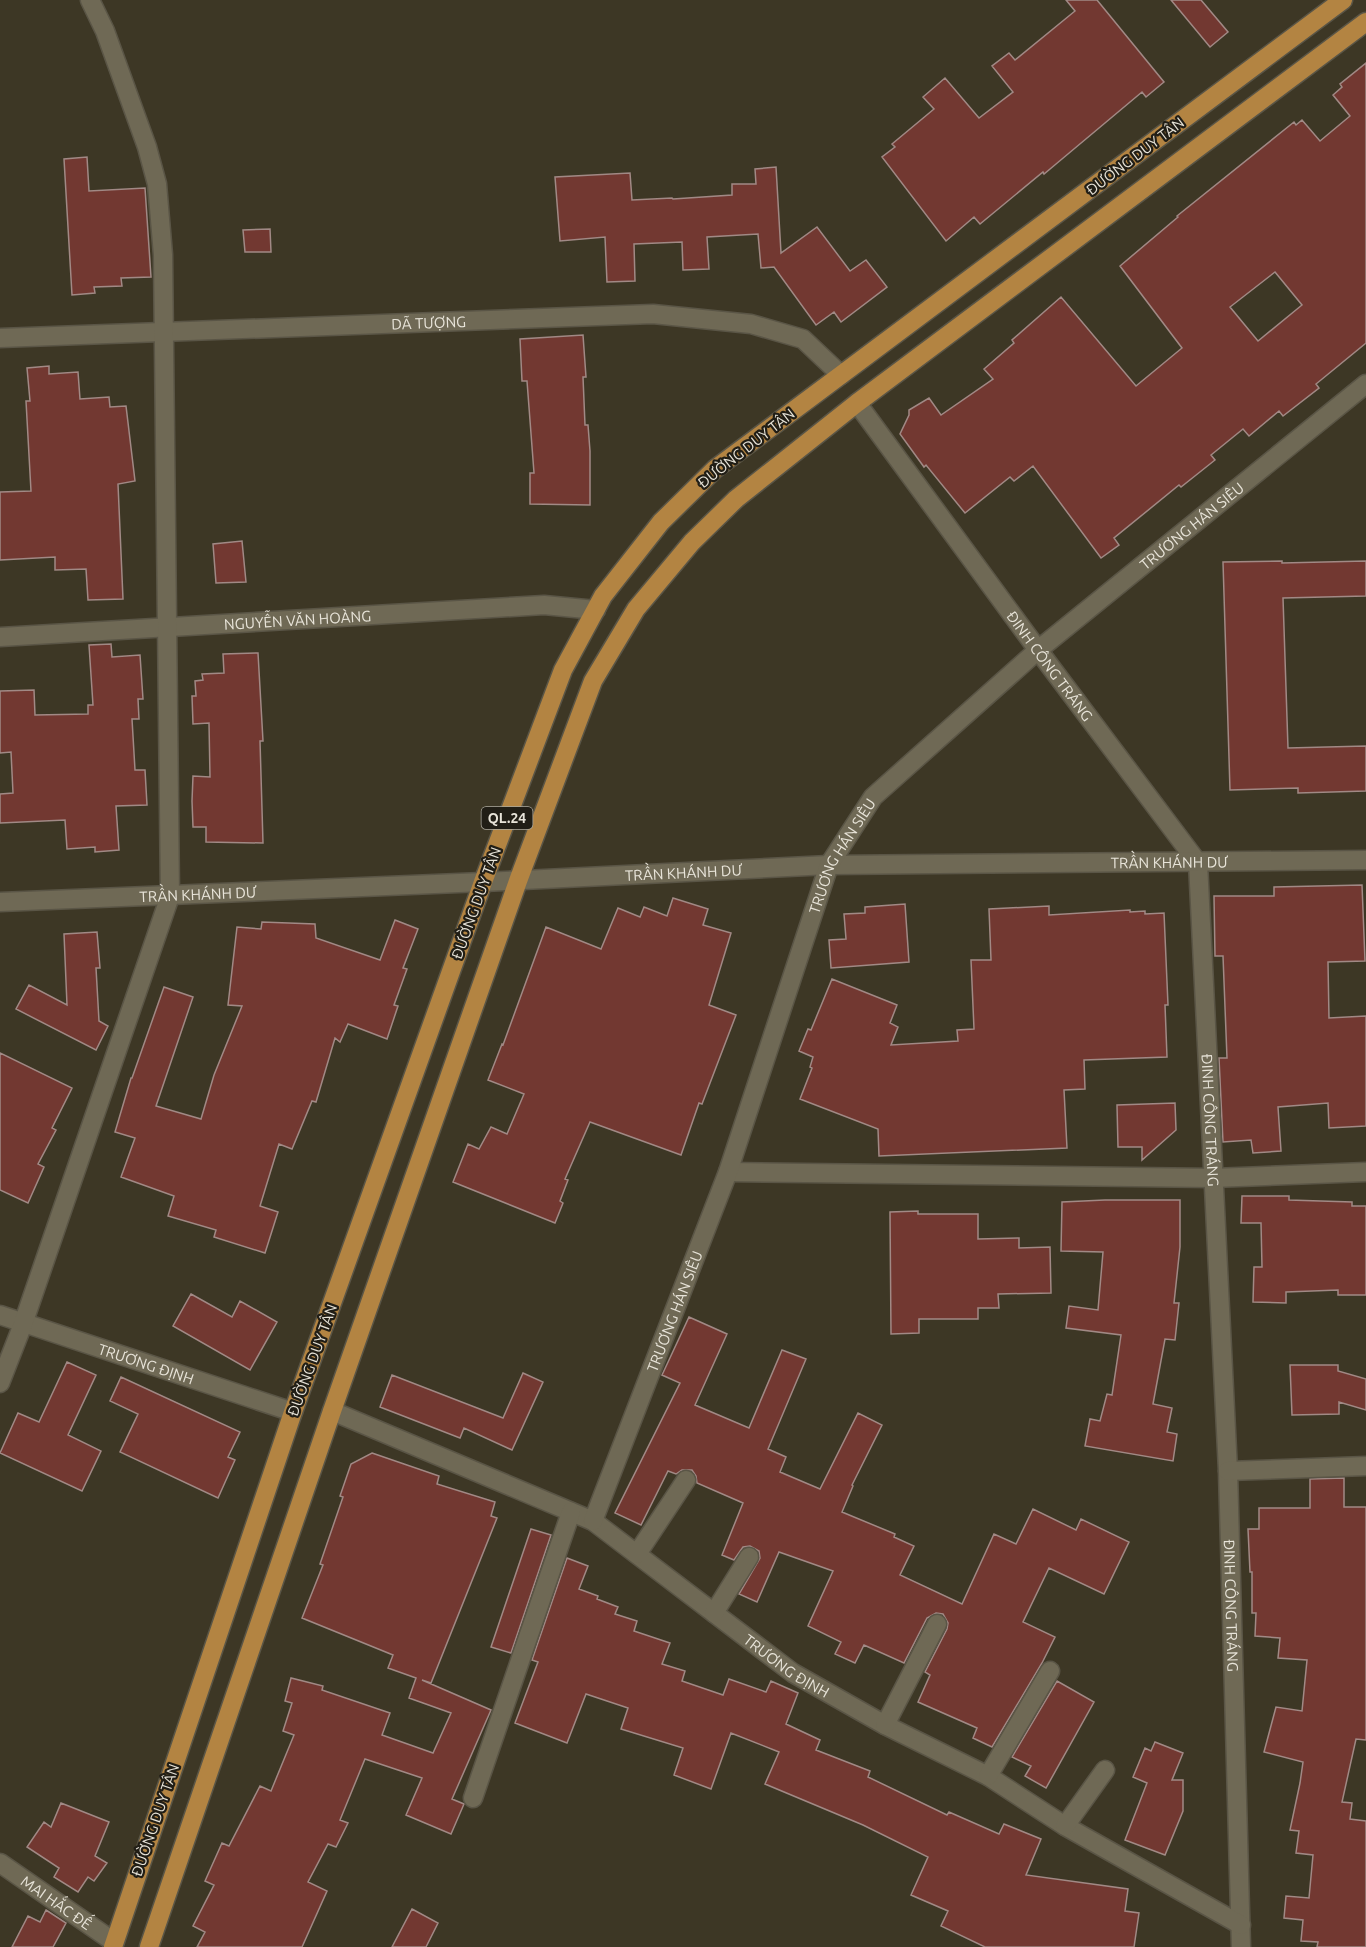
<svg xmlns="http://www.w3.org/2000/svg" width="1366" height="1947" font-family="Ubuntu,sans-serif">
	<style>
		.building { fill: #723831; stroke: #a18985; stroke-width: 1.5; fill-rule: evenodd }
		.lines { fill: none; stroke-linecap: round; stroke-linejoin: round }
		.street-casing { stroke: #5a5546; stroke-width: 21 }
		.primary-casing { stroke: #5a5546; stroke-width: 21 }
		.street { stroke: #6f6955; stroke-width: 18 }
		.primary { stroke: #b38442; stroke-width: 18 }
		.labels { text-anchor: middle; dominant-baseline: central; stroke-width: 4.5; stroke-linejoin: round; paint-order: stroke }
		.shield { fill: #211e16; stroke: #aca99e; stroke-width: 1.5 }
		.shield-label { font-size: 14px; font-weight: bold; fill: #e8e4d9 }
		.street-label { font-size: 15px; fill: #e8e4d9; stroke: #211e16 }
	</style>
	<rect width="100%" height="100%" fill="#3d3725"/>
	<path class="building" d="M1066,0h31l67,82 -18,15 -4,-5 -86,72 -12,10 -1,-2 -63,52 -6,-7 -28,24 -64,-84 13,-10 -3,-3 42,-35 -11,-12 22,-19 34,40 34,-26 -21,-26 17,-13 6,7 60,-49z
		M1171,0h30l27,32 -18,15z
		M1366,63v280l-50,41 3,4 -36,28 -4,-5 -30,25 -6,-7 -32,26 4,5 -34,27 -2,-2 -65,53 5,7 -18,13 -68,-92 -19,15 -4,-4 -45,36 -39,-48 -2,2 -24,-33 9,-19v-5l20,-12 12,17 52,-36 -9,-10 30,-26 -2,-3 49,-43 75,89 46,-38 -62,-82 58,-49 -1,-1 117,-94 2,3 6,-5 18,21 30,-25 -17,-21 9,-8 -2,-3zM1275,272l27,33 -44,36 -28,-34z
		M87,157l2,34 56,-3 6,89 -30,1 1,8 -28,1 1,6 -23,2 -8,-136z
		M776,167l5,86 36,-26 33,44 16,-11 21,27 -46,35 -7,-10 -18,13 -42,-58 -13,1 -3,-34 -51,3 2,32 -26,1 -1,-28 -48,2 1,37 -28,1 -2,-45 -45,4 -5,-64 75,-4 2,27 40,-2 1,1 59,-4v-11h24l-1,-15z
		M270,229l1,23h-26l-2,-22z
		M583,335l3,42h-3l2,48h3l2,26v54l-60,-1v-31h4l-7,-92h-5l-2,-42z
		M49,366v8l29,-2 2,27 29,-2 1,10 16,-1 9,75 -17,3 5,115 -35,1 -2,-31 -31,1v-13l-55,3v-68l31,-1 -5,-90h4l-3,-33z
		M242,541l4,41 -30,1 -3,-39z
		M1282,561v2l84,-2v35l-83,2 5,150 78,-2v45l-68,2v-5l-68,2 -7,-228z
		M111,644l1,13 28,-2 3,44h-5l1,20h-7l3,51h10l2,35 -31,1 3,44 -24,2v-5l-28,2 -2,-29 -65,3v-29l13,-1 -2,-41 -11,1v-62l34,-1 1,25 53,-1v-9h5l-4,-60z
		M258,653l5,88h-3l3,102 -57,-1v-15h-13l-1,-26 1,-25 17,1 -1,-54 -16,1 -1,-28h4l-1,-15 8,-1 -1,-6 22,-1 -1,-19z
		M1362,885l3,76 -37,1 1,56 37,-2v110l-37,2 -1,-25 -50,4 3,44 -28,2 -2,-13 -28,2 -4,-84h8l-4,-102h-8l-1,-60h60v-9z
		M673,898l35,11 -5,16 28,8 -22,72 27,10 -34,89 -3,-1 -18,52 -91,-33 -25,57 3,1 -8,21 3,2 -8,20 -102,-41 15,-38 11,5 12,-22 16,7 17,-40 -36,-14 14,-36 1,1 43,-118 55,22 17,-41 22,9 4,-10 23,9z
		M905,904l4,58 -78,6 -2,-28 17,-1 -2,-25 21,-1v-6z
		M1049,906v9l81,-5v2l15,-1v3l19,-1 4,92h-3l2,52 -83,3 1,29 -21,1 3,58 -188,8 -1,-27 -78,-30 12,-31 -2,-1 3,-10 -14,-6 9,-22 3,1 21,-51 65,26 -7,18 8,4 -7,18 67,-4 -1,-11 17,-1 -3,-69h20l-2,-51z
		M395,920l23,9 -15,39 4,1 -13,36 4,1 -11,33 -39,-15 -8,18 -5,-4 -19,64 -4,-1 -20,48 -13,-5 -19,62 18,6 -13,41 -51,-16 2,-7 -48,-14 6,-20 -53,-19 14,-39 -20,-6 16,-54h1l32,-91 29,10 -37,109 45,13 13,-44 28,-69 -14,-1 9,-78 24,2 1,-7 53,2 1,14 64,22z
		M97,932l3,36h-4l3,53 9,5 -12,24 -80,-41 13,-24 38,20 -3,-71z
		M0,1053l72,35 -20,40 4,2 -18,34 6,3 -16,36 -28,-13z
		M1175,1103l1,27 -34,30v-13h-24l-1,-42z
		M1242,1196h47v4l63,2v4h14v89h-28v-5l-52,2v11l-33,-1 1,-35h8l-1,-44h-20z
		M1105,1200h75v47l-6,56h5l-4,37 -10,-1 -12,65 19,4 -5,24 10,2 -4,27 -88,-15 5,-27 10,2 7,-27 5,1 9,-60 -55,-7 3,-22 29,4 5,-58 -42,-1 1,-49z
		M918,1211v3h60v25l41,-1v10l31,-1 1,46 -53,1 1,14h-21v11h-59v14l-28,1 -1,-122z
		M191,1294l41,23 8,-16 37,21 -27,48 -77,-44z
		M689,1317l38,17 -32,71 54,23 33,-78 24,9 -38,90 18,8 -6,15 40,17 38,-76 24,12 -30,60 1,1 -11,26 53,22 -1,3 20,9 -14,29 62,29 32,-70 22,10 17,-35 43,21 5,-11 48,23 -25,52 -55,-26 -26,54 32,15 -13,26 -50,84 -19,-9 4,-10 -59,-26 12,-27 -5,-3 22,-43 1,-6 -5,-9 -7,-1 -9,5 -23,45 -40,-18 -9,18 -20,-9 6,-12 -33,-16 25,-55 -54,-19 -22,50 -18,-8 21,-36 -1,-7 -9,-5 -7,1 -9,13 -12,-5 21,-52 -46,-20 -1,-7 -4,-6h-10l-6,4 -8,-3 -27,54 -26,-12 65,-130 -18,-8z
		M67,1362l29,13 -28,60 33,16 -19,40 -82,-38 18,-40 21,9z
		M1290,1365h48v6l28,8v31l-27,-8v12l-47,1z
		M523,1373l20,9 -31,68 -48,-22 -4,10 -80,-31 12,-32 111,43z
		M121,1377l119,55 -12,25 7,3 -17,38 -98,-46 18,-38 -28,-13z
		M372,1453l67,23 -2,8 58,18 -4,14 6,2 -66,165 -9,-3 69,30 -39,89 12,5 -13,30 -45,-19 16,-37 -57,-19 -25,61 8,3 -12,24 -8,-3 -20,38 19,9 -25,56h-105l8,-15 -12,-6 21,-41 -9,-4 17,-38 7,3 31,-60 11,5 23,-56 -11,-4 9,-28 -7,-2 6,-23 32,8 -1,4 68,23 -8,22 51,18 18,-40 -42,-15 7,-20 -28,-10 5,-13 -91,-37 21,-53 -3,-1 23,-67 -3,-1 11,-32z
		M1344,1478v29h22v233l-10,-1 -14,63 10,1 -2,16 16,2v126h-49l1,-5 -17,-1 2,-21 -19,-2 2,-22 23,2 4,-43 -17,-2 3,-22 -9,-1 10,-47 3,-21 -39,-10 12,-45 26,4 5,-51 -29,-2 2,-20 -25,-2 1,-23h-4v-41h-2l-2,-43h11v-21h51v-29z
		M531,1529l20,6 -40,118 -20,-6z
		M567,1558l21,8 -9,23 19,7 -1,3 21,8 -3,7 22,7 -3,10 36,12 -8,21 23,7 -3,10 41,14 6,-16 37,13 5,-11 27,12 -12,31 34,16 -4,10 54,21 -2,6 79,38 2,-3 50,22 5,-10 37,15 -15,36 102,14 -3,22 14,2 -5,34h-149l-44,-21 7,-15 -37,-16 17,-38 -65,-32 -98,-41 14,-32 -48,-19 -20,56 -37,-14 9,-27 -62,-19 7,-21 -42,-14 -19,49 -52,-20 23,-61 -6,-2z
		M1057,1681l37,21 -48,86 -21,-12 6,-10 -19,-9z
		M1155,1742l28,11 -11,27h11v31l-18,44 -40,-15 22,-57 -14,-6 12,-29 6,3z
		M61,1803l48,19 -14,34 12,7 -13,18 -6,-4 -10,15 -24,-15 5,-9 -32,-21 17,-25 7,5z
		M412,1909l26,14 -12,24h-34z
		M46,1910l20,13 -13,24h-41l16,-31 12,6z"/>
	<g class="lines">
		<defs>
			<g id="street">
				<path id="s1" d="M0,338l653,-24 98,10 52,15 38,36"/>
				<path id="s2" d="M857,403l181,247 160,213 30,608 13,476"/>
				<path id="s3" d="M0,637l544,-32 52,5"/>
				<path id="s4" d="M0,902l483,-20 346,-17 537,-5"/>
				<path d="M728,1172l485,6 153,-6"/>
				<path id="s5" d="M0,1315l293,97"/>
				<path d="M0,1383l23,-59 147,-428 -7,-641 -6,-71 -10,-37 -42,-116 -15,-31"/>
				<path id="s6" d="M332,1411l261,110 200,152 92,52 103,51 77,50 176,99"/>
				<path d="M1228,1471l138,-5"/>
				<path id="s7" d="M593,1521l135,-349 101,-307 44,-68 165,-147 328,-266"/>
				<path d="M637,1554l49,-74"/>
				<path d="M714,1613l35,-56"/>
				<path d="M885,1725l52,-101"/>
				<path d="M988,1776l62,-105"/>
				<path d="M473,1798l98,-286"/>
				<path d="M1065,1826l40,-56"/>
				<path id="s8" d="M0,1863l114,79"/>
			</g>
			<path id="primary" d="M113,1947l180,-535 190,-530 80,-212 40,-74 58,-74 54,-53 628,-469
				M149,1947l183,-536 186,-530 75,-200 43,-72 56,-67 44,-43 121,-96 509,-381"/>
		</defs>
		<use href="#street" class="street-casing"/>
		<use href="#primary" class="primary-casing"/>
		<use href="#street" class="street"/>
		<use href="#primary" class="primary"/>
	</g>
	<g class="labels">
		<rect class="shield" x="481.5" y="807" width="51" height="22" rx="4.5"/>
		<g class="shield-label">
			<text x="507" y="818">QL.24</text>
		</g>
		<g class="street-label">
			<text transform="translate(1135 156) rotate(-37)">ĐƯỜNG DUY TÂN</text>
			<text stroke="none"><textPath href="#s1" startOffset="429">DÃ TƯỢNG</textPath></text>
			<text transform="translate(746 448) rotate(-38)">ĐƯỜNG DUY TÂN</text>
			<text stroke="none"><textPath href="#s7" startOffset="1197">TRƯƠNG HÁN SIÊU</textPath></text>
			<text stroke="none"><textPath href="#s3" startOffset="298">NGUYỄN VĂN HOÀNG</textPath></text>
			<text stroke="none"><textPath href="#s2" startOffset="326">ĐINH CÔNG TRÁNG</textPath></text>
			<text stroke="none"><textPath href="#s7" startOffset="711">TRƯƠNG HÁN SIÊU</textPath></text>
			<text stroke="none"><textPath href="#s4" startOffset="1170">TRẦN KHÁNH DƯ</textPath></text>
			<text stroke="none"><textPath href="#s4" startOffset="684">TRẦN KHÁNH DƯ</textPath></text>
			<text stroke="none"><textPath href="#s4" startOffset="198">TRẦN KHÁNH DƯ</textPath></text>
			<text transform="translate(476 903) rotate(-70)">ĐƯỜNG DUY TÂN</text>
			<text stroke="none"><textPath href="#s2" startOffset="830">ĐINH CÔNG TRÁNG</textPath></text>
			<text stroke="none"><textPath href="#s7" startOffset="225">TRƯƠNG HÁN SIÊU</textPath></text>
			<text transform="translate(312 1360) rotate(-70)">ĐƯỜNG DUY TÂN</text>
			<text stroke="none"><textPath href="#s5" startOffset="154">TRƯƠNG ĐỊNH</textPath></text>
			<text stroke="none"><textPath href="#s2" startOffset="1316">ĐINH CÔNG TRÁNG</textPath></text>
			<text stroke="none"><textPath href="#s6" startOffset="525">TRƯƠNG ĐỊNH</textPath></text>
			<text transform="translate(155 1820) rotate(-71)">ĐƯỜNG DUY TÂN</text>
			<text stroke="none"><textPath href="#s8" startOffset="69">MAI HẮC ĐẾ</textPath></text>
		</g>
	</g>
</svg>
